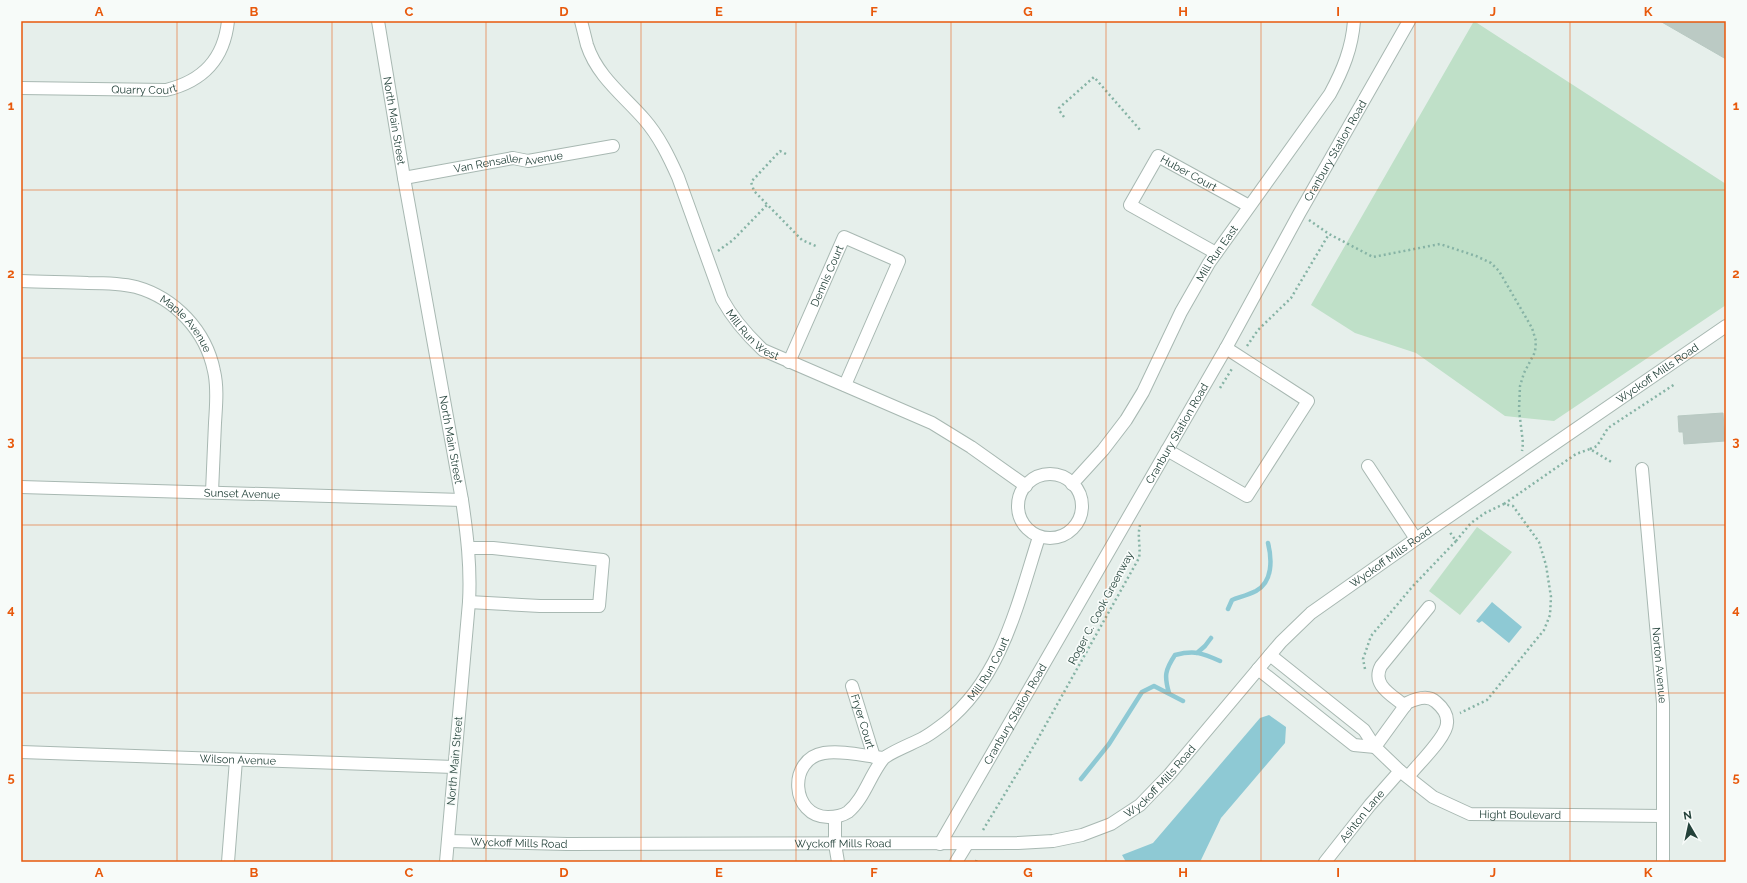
<svg xmlns="http://www.w3.org/2000/svg" width="1747" height="883" font-family="Raleway,sans-serif">
	<style>
		.green { fill: #bfe0c8 }
		.water { fill: #8ec9d4 }
		.lines { fill: none; stroke-linecap: round; stroke-linejoin: round }
		.stream { stroke: #8ec9d4; stroke-width: 4.5 }
		.building { fill: #bbcac4; stroke: #b8c9c2 }
		.minor-casing { stroke: #a8b8b2; stroke-width: 14 }
		.path { stroke: #86b3a5; stroke-width: 2.5; stroke-dasharray: 2 3; stroke-linecap: butt }
		.minor { stroke: #fff; stroke-width: 12 }
		.grid { fill: none; stroke: #e8590c; stroke-width: 1; stroke-opacity: 0.55 }
		.labels { text-anchor: middle; dominant-baseline: central; stroke-width: 3.5; stroke-linejoin: round; paint-order: stroke }
		.street-label { font-size: 11px; fill: #24423a; stroke: #f7fbf9 }
		.neatline { fill: none; stroke: #e8590c; stroke-width: 1.5 }
		.grid-label { font-size: 13px; text-anchor: middle; font-weight: bold; fill: #e8590c }
	</style>
	<rect width="100%" height="100%" fill="#e6efeb"/>
	<path class="green" d="M1474,21l252,163v121l-172,116 -49,-5 -89,-63 -61,-20 -44,-28z
		M1477,527l35,25 -52,63 -31,-24z"/>
	<path class="water" d="M1492,602l30,25 -13,16 -27,-22 -3,2 -3,-2z
		M1269,715l17,12 -1,16 -64,75 -20,42 -2,2h-73l-4,-7 31,-12 107,-125z"/>
	<g class="lines">
		<path class="stream" d="M1228,609l4,-9c8,-3 16,-5 24,-9 17,-9 16,-32 12,-48
			M1197,653l8,-7 6,-8
			M1169,693c-5,-17 -4,-23 6,-38 20,-5 27,-2 45,6
			M1081,779l28,-35 33,-52 12,-6 29,15"/>
	</g>
	<path class="building" d="M1660,21h66v38z
		M1723,413l2,28 -41,3 -1,-12h-4l-1,-16z"/>
	<g class="lines">
		<defs>
			<g id="minor">
				<path id="s1" d="M378,21l26,157 58,322c5,34 9,67 7,102l-23,260"/>
				<path id="s2" d="M581,21c2,8 4,16 6,24 10,31 37,51 57,74 15,17 25,38 34,58l44,122c11,20 24,35 41,51l169,73 39,24 55,39"/>
				<path id="s3" d="M21,88l145,2c37,-9 58,-31 62,-69"/>
				<path id="s4" d="M404,178l109,-20 15,3 85,-15"/>
				<path id="s5" d="M1216,253l-86,-48 28,-49 91,50"/>
				<path id="s6" d="M21,281c22,1 44,1 67,2 16,0 32,0 48,4 39,11 70,44 78,84 4,17 2,35 1,52 -1,23 -2,46 -3,69"/>
				<path id="s7" d="M789,362l55,-125 55,24 -54,124"/>
				<path d="M1167,450l80,46 61,-95 -82,-53"/>
				<path d="M1368,466l48,73"/>
				<path id="s8" d="M1642,469l21,234v159"/>
				<circle cx="1050" cy="506" r="32"/>
				<path id="s9" d="M1072,484l31,-34 23,-30 17,-28 38,-80 28,-49 121,-169c13,-24 22,-46 24,-73"/>
				<path id="s10" d="M21,487l441,13"/>
				<path d="M469,548h24l110,12 -4,46h-59l-71,-4"/>
				<path id="s11" d="M1270,655l94,75 11,17 25,24 33,26 37,17 193,2"/>
				<path d="M1258,669l96,76 21,2"/>
				<path id="s12" d="M852,686l22,71"/>
				<path d="M1405,706c-13,-11 -34,-21 -24,-40l48,-59"/>
				<path d="M1375,747l32,-44c8,-4 21,-9 29,-1 6,5 12,12 11,21 0,14 -30,42 -39,54"/>
				<path id="s13" d="M21,752l433,15"/>
				<path id="s14" d="M884,758c-19,-2 -42,-8 -60,-5 -37,6 -33,64 4,64 7,0 14,-1 20,-5 16,-13 22,-37 35,-53 5,-6 31,-16 40,-21 8,-4 15,-10 22,-15 57,-45 73,-121 94,-186"/>
				<path d="M835,817v27l3,18"/>
				<path id="s15" d="M448,841l119,3 451,-1 35,-2 29,-6 29,-11 29,-19 29,-30 112,-133 30,-29 105,-74 310,-213"/>
				<path id="s16" d="M940,844l286,-496 73,-134 110,-193"/>
				<path d="M228,862l8,-102"/>
				<path d="M956,862l11,-18"/>
				<path id="s17" d="M1325,862l45,-57 30,-34"/>
			</g>
		</defs>
		<use href="#minor" class="minor-casing"/>
		<path class="path" d="M1064,117l-5,-7v-2l35,-31 47,54
			M786,154l-6,-3 -29,31 3,9 48,49 14,6
			M1309,220l20,14 44,23 67,-13 36,12 15,7 8,8 33,57 4,13 -1,11 -11,21 -4,13 -1,24 4,33 -1,8
			M718,251l15,-11 34,-35
			M1247,346l11,-16 33,-32 38,-64
			M1220,388l13,-21
			M1590,449l7,-3 11,-18 67,-44
			M1504,504l72,-50 14,-5 23,14
			M1456,541l15,-18 14,-10 19,-9 9,2 26,36 7,23 5,32 -1,18 -6,15 -57,70 -27,13
			M1365,669l-2,-10 8,-23 41,-49 44,-46 -7,-10
			M983,830l52,-86 104,-186c2,-11 -2,-21 1,-33
			M976,862l1,-4"/>
		<use href="#minor" class="minor"/>
	</g>
	<path class="grid" d="M177,21v841M332,21v841M486,21v841M641,21v841M796,21v841M951,21v841M1106,21v841M1261,21v841M1415,21v841M1570,21v841M21,190h1705M21,358h1705M21,525h1705M21,693h1705"/>
	<g class="labels">
		<g class="street-label">
			<text stroke="none"><textPath href="#s3" startOffset="123">Quarry Court</textPath></text>
			<text stroke="none"><textPath href="#s1" startOffset="101">North Main Street</textPath></text>
			<text stroke="none"><textPath href="#s16" startOffset="798">Cranbury Station Road</textPath></text>
			<text stroke="none"><textPath href="#s4" startOffset="106">Van Rensaller Avenue</textPath></text>
			<text stroke="none"><textPath href="#s5" startOffset="190">Huber Court</textPath></text>
			<text stroke="none"><textPath href="#s9" startOffset="274">Mill Run East</textPath></text>
			<text stroke="none"><textPath href="#s7" startOffset="94">Dennis Court</textPath></text>
			<text stroke="none"><textPath href="#s6" startOffset="179">Maple Avenue</textPath></text>
			<text stroke="none"><textPath href="#s2" startOffset="364">Mill Run West</textPath></text>
			<text stroke="none"><textPath href="#s15" startOffset="1379">Wyckoff Mills Road</textPath></text>
			<text stroke="none"><textPath href="#s16" startOffset="474">Cranbury Station Road</textPath></text>
			<text stroke="none"><textPath href="#s1" startOffset="425">North Main Street</textPath></text>
			<text stroke="none"><textPath href="#s10" startOffset="221">Sunset Avenue</textPath></text>
			<text stroke="none"><textPath href="#s15" startOffset="1055">Wyckoff Mills Road</textPath></text>
			<text transform="translate(1101 608) rotate(-62)">Roger C. Cook Greenway</text>
			<text stroke="none"><textPath href="#s8" startOffset="197">Norton Avenue</textPath></text>
			<text stroke="none"><textPath href="#s14" startOffset="381">Mill Run Court</textPath></text>
			<text stroke="none"><textPath href="#s16" startOffset="150">Cranbury Station Road</textPath></text>
			<text stroke="none"><textPath href="#s12" startOffset="37">Fryer Court</textPath></text>
			<text stroke="none"><textPath href="#s13" startOffset="217">Wilson Avenue</textPath></text>
			<text transform="translate(455 761) rotate(-85)">North Main Street</text>
			<text stroke="none"><textPath href="#s15" startOffset="731">Wyckoff Mills Road</textPath></text>
			<text stroke="none"><textPath href="#s11" startOffset="308">Hight Boulevard</textPath></text>
			<text stroke="none"><textPath href="#s17" startOffset="59">Ashton Lane</textPath></text>
			<text stroke="none"><textPath href="#s15" startOffset="71">Wyckoff Mills Road</textPath></text>
			<text stroke="none"><textPath href="#s15" startOffset="395">Wyckoff Mills Road</textPath></text>
		</g>
	</g>
	<rect width="1747" height="883" fill="none" stroke="#f7fbf9" stroke-width="44"/>
	<g transform="translate(1689 825) rotate(351)" stroke="#f7fbf9" stroke-width="3" paint-order="stroke">
	<path d="M0-3L7 15L0 10L-7 15Z" fill="#24423a"/>
	<text y="-6" font-size="11" font-weight="bold" text-anchor="middle" fill="#24423a">N</text>
	</g>
	<rect x="22" y="22" width="1703" height="839" class="neatline"/>
	<g class="grid-label">
		<text x="99" y="16">A</text>
		<text x="254" y="16">B</text>
		<text x="409" y="16">C</text>
		<text x="564" y="16">D</text>
		<text x="719" y="16">E</text>
		<text x="874" y="16">F</text>
		<text x="1028" y="16">G</text>
		<text x="1183" y="16">H</text>
		<text x="1338" y="16">I</text>
		<text x="1493" y="16">J</text>
		<text x="1648" y="16">K</text>
		<text x="11" y="110">1</text>
		<text x="1736" y="110">1</text>
		<text x="11" y="278">2</text>
		<text x="1736" y="278">2</text>
		<text x="11" y="446">3</text>
		<text x="1736" y="446">3</text>
		<text x="11" y="614">4</text>
		<text x="1736" y="614">4</text>
		<text x="11" y="782">5</text>
		<text x="1736" y="782">5</text>
		<text x="99" y="877">A</text>
		<text x="254" y="877">B</text>
		<text x="409" y="877">C</text>
		<text x="564" y="877">D</text>
		<text x="719" y="877">E</text>
		<text x="874" y="877">F</text>
		<text x="1028" y="877">G</text>
		<text x="1183" y="877">H</text>
		<text x="1338" y="877">I</text>
		<text x="1493" y="877">J</text>
		<text x="1648" y="877">K</text>
	</g>
</svg>
